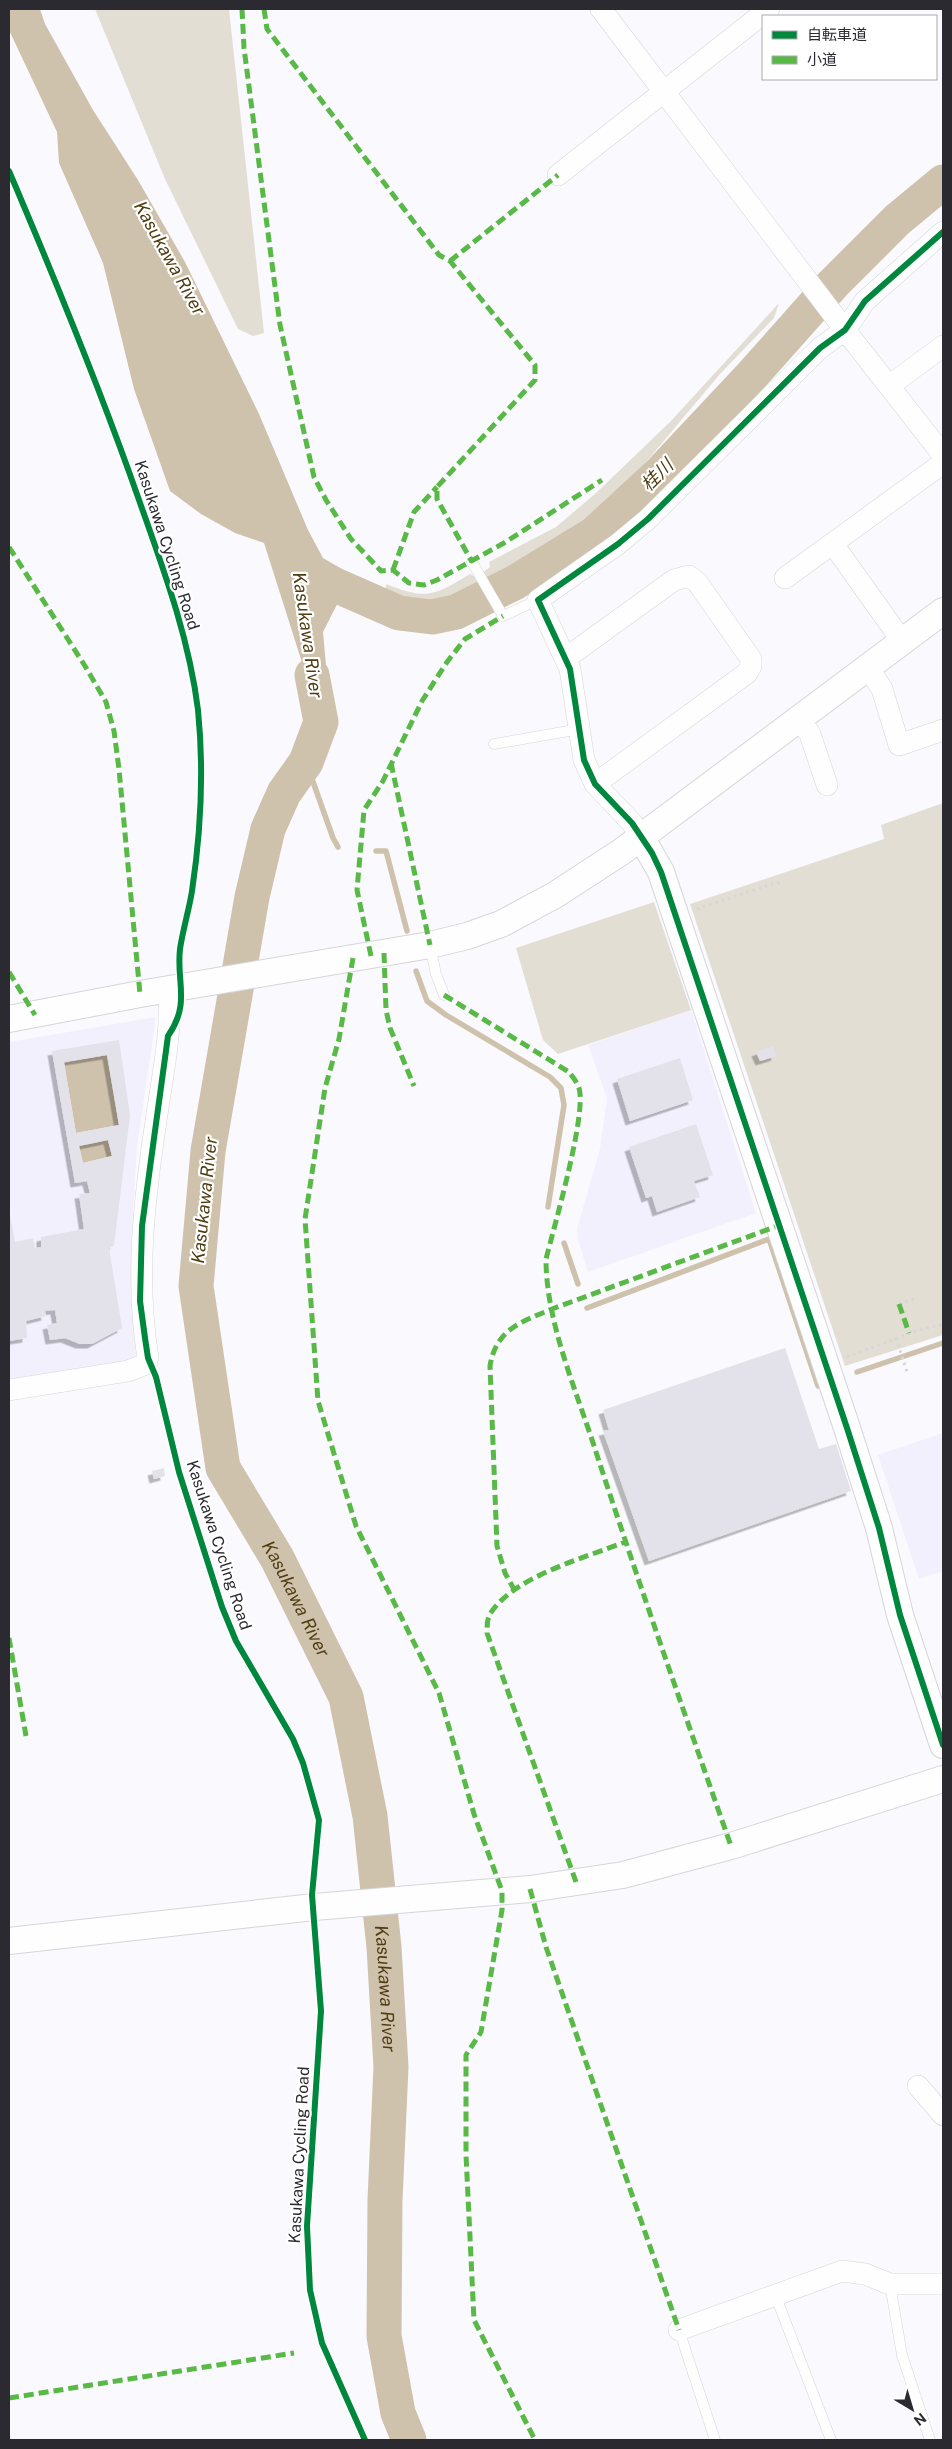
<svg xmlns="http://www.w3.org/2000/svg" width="952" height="2449" font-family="'Public Sans','Noto Sans JP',sans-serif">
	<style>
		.built { fill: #f3f0fe }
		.green { fill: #e3ded4 }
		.water { fill: #cfc2ac }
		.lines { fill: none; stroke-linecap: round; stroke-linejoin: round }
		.stream { stroke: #cfc2ac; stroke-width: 5.5 }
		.river { stroke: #cfc2ac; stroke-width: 35 }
		.building { fill: #e3e1e9; fill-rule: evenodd; filter: url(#shadow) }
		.service-casing { stroke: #d6d5da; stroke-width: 11 }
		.minor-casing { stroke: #d6d5da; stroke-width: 22 }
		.tertiary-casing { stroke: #d6d5da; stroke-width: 28 }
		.path { stroke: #d6d6d8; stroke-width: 3; stroke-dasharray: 2.5 4; stroke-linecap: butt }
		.service { stroke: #fefeff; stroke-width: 10 }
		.minor { stroke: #fefeff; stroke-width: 21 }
		.tertiary { stroke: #fefeff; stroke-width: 26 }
		.quiet { stroke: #58b947; stroke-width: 5; stroke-dasharray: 10 5; stroke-linecap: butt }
		.cycleway-casing { stroke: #fff; stroke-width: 9 }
		.cycleway { stroke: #00873e; stroke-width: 6 }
		.labels { text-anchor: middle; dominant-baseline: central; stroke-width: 4.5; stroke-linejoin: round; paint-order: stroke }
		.street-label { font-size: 16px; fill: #2b2a31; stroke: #fff }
		.water-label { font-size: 18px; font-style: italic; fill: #4f3d12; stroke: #fff }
	</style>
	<defs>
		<filter id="shadow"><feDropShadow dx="-4.5" dy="4.5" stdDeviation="0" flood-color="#0004"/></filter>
	</defs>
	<rect width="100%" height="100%" fill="#faf9fd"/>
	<path class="built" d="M691,1010l65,203 -168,59 -10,-32 -1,-11 23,-80 7,-51 -19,-53z
		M156,1017l-19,130 -5,81 -1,65 6,60 -8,10 -120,20v-341z
		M943,1433v138l-24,8 -41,-124z"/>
	<path class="green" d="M95,9h134l35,324 -11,3 -15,-7 -73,-150z
		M779,303l-5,15 -54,56 -84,100 -53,50 -105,68 -50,19 -23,-3 -20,-12 1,-12c40,16 48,12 84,-10l6,3 14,-10 -1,-5 67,-35 40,-34 74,-71z
		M943,803v532l-98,31 -155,-462 194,-65 -3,-14z
		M654,902l37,108 -133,44 -15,-14 -27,-92z"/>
	<path class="water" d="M9,9h31l5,15 48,86 45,70 47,82 74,152 49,116 15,28 29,17 -29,57 5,55 -7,35 -57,-179 -29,-10 -34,-19 -31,-23 -36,-102 -31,-126 -44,-100 -2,-31 -48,-102z
		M107,1055l12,70 -43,8 -12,-70z
		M108,1140l4,16 -29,7 -4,-17z"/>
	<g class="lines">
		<path class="stream" d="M306,762l27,76 5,9
			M376,851h10l21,80
			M416,971l11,30 19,14 104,62 11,11 3,17 -16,102
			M564,1243l14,41
			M587,1308l182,-69 49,147
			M857,1372l86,-29"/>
		<g class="river">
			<path d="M301,570l98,43 33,4 24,-5 58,-29 80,-49 66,-61 93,-99 80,-90 64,-64 46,-38"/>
			<path id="s1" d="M312,675l9,47 -15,40 -22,31 -16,36 -16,68 -44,254 -12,135 27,182 54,90 69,139 24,119 14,131 7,120 -6,133 -1,136 14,77 11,27"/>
		</g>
	</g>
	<path class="building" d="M119,1040l11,75 -16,131 -5,2 13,80 -30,16h-12l-15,-6 -15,2 -3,-15 10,-2 -2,-13 -10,1 1,5 -20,5 1,17 -18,3v-132l6,33 18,-4 2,10 6,-1v-10l43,-8 -5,-35 11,-1 -3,-12 -12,2 -23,-132zM107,1055l12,70 -43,8 -12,-71zM108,1140l4,16 -29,7 -4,-17z
		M773,1046l3,10 -16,5 -4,-9z
		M680,1058l13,42 -63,21 -13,-42z
		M696,1124l17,51 -19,6 6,16 -43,15 -5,-16 -6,2 -17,-51z
		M785,1348l34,101 17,-5 15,47 -202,70 -46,-130 6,-1 -6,-20z
		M164,1468l1,8 -11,3 -2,-8z"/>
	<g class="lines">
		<defs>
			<path id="service" d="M472,562l31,54 35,-16
				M494,744l86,-15
				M430,946l6,28 8,21
				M890,2284l12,71 28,85
				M776,2297l55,143
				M679,2330l36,110"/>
			<path id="minor" d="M601,9l244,321 98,125
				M558,175l211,-166
				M889,386l54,-40
				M833,544l69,97
				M785,578l158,-115
				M566,658l108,-78 15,-4 8,6 54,77v7l-4,7 -152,111
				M868,667l14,22 17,56 44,-15
				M799,719l11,15 17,51
				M641,837l-9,-14 -37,-39 -11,-24 -14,-91 -32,-69 80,-56 30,-25 172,-171 25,-18 20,-29 78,-69
				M9,1390l119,-19 18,-7 2,-6c-13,-80 -4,-157 8,-237 6,-43 16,-88 13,-132
				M918,2086l25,29
				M679,2330l163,-59 23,3 25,10h53"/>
			<path id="tertiary" d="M641,837l20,35 186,556 32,100 21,87 43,130
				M9,1019l131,-25 290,-49 37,-9 34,-12 54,-29 66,-43 322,-241
				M9,1941l305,-34 216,-18 93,-14 108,-29 212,-67"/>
		</defs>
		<use href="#service" class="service-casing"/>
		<use href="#minor" class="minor-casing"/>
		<use href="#tertiary" class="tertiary-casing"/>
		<path class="path" d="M697,909l78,-26h6
			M899,1304l18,-6
			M896,1338l11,34
			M847,1357l72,-27 24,-6"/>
		<use href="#service" class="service"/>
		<use href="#minor" class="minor"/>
		<use href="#tertiary" class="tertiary"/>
		<path class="quiet" d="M242,9l2,39 36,277 34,152 12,23 25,39 30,32 12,-1 16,13 15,2 13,-5 67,-37 98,-63
			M264,9l3,20 172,226 11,6 85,104v15l-98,107v12l35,63
			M450,261l108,-86
			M9,547l76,119 21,36 8,29 5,38 21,225
			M393,570l21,-58 23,-25
			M391,763l39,182
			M384,953l2,57 4,18 24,58
			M371,956l-14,-66 7,-80 19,-29 39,-80 25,-39 18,-23 38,-23
			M353,958l-14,81 -14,49 -20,131 13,182 38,125 83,167 35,121 28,77v19l-21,122 -15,23v100l8,165 61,120
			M9,972l26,43
			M444,995l125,77c3,4 8,10 10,16 8,26 -25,139 -33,171 0,64 31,133 50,193 43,132 89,263 135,394
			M899,1304l10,29
			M515,1591l-10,-18 -8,-27 -7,-180c6,-37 31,-44 62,-57l228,-84
			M9,1638l17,98
			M576,1882l-89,-249c0,-6 0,-14 3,-19 24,-38 95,-56 135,-72
			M530,1889l16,58 133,383
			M9,2398l285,-45"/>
		<defs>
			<path id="cycleway" d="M9,171c46,108 91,217 130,329 24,68 50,137 59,210 6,60 3,121 -6,181 -3,19 -9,38 -12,58 -4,33 11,54 -12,87l-26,190 -2,75 5,37 3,20 8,19 23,95 43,135 14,34 57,98 10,24 16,57 -7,75 9,116 -14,215 3,64 12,53 43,97
				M943,232l-78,69 -20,29 -25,18 -172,171 -30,25 -80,56 32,69 14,91 11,24 37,39 20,30 9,19 186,556 32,100 21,87 43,130"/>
		</defs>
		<use href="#cycleway" class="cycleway-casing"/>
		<use href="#cycleway" class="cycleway"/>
	</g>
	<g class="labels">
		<g class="street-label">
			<text transform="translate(167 545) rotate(72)">Kasukawa Cycling Road</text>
			<text transform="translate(219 1545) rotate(72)">Kasukawa Cycling Road</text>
			<text transform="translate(299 2155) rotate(-87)">Kasukawa Cycling Road</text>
		</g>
		<g class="water-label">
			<text transform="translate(170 258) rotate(61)">Kasukawa River</text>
			<text transform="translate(657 475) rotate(-45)">桂川</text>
			<text transform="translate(308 635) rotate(82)">Kasukawa River</text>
			<text transform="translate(204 1200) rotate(-84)">Kasukawa River</text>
			<text stroke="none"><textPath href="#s1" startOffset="965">Kasukawa River</textPath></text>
			<text stroke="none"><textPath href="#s1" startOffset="1370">Kasukawa River</textPath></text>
		</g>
	</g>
	<rect width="952" height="2449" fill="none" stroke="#2b2a31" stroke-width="20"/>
	<rect x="762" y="15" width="175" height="65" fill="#ffffff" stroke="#aaaaad"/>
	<rect x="772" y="31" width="25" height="8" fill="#00873e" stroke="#aaaaad"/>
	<text x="807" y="40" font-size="15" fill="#2b2a31">自転車道</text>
	<rect x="772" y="56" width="25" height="8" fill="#58b947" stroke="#aaaaad"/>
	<text x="807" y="65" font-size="15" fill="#2b2a31">小道</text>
	<g transform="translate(912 2409) rotate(142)" stroke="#ffffff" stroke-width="4" paint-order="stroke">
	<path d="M0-4L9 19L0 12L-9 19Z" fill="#2b2a31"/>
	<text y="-8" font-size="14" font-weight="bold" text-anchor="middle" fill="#2b2a31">N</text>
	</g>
</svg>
